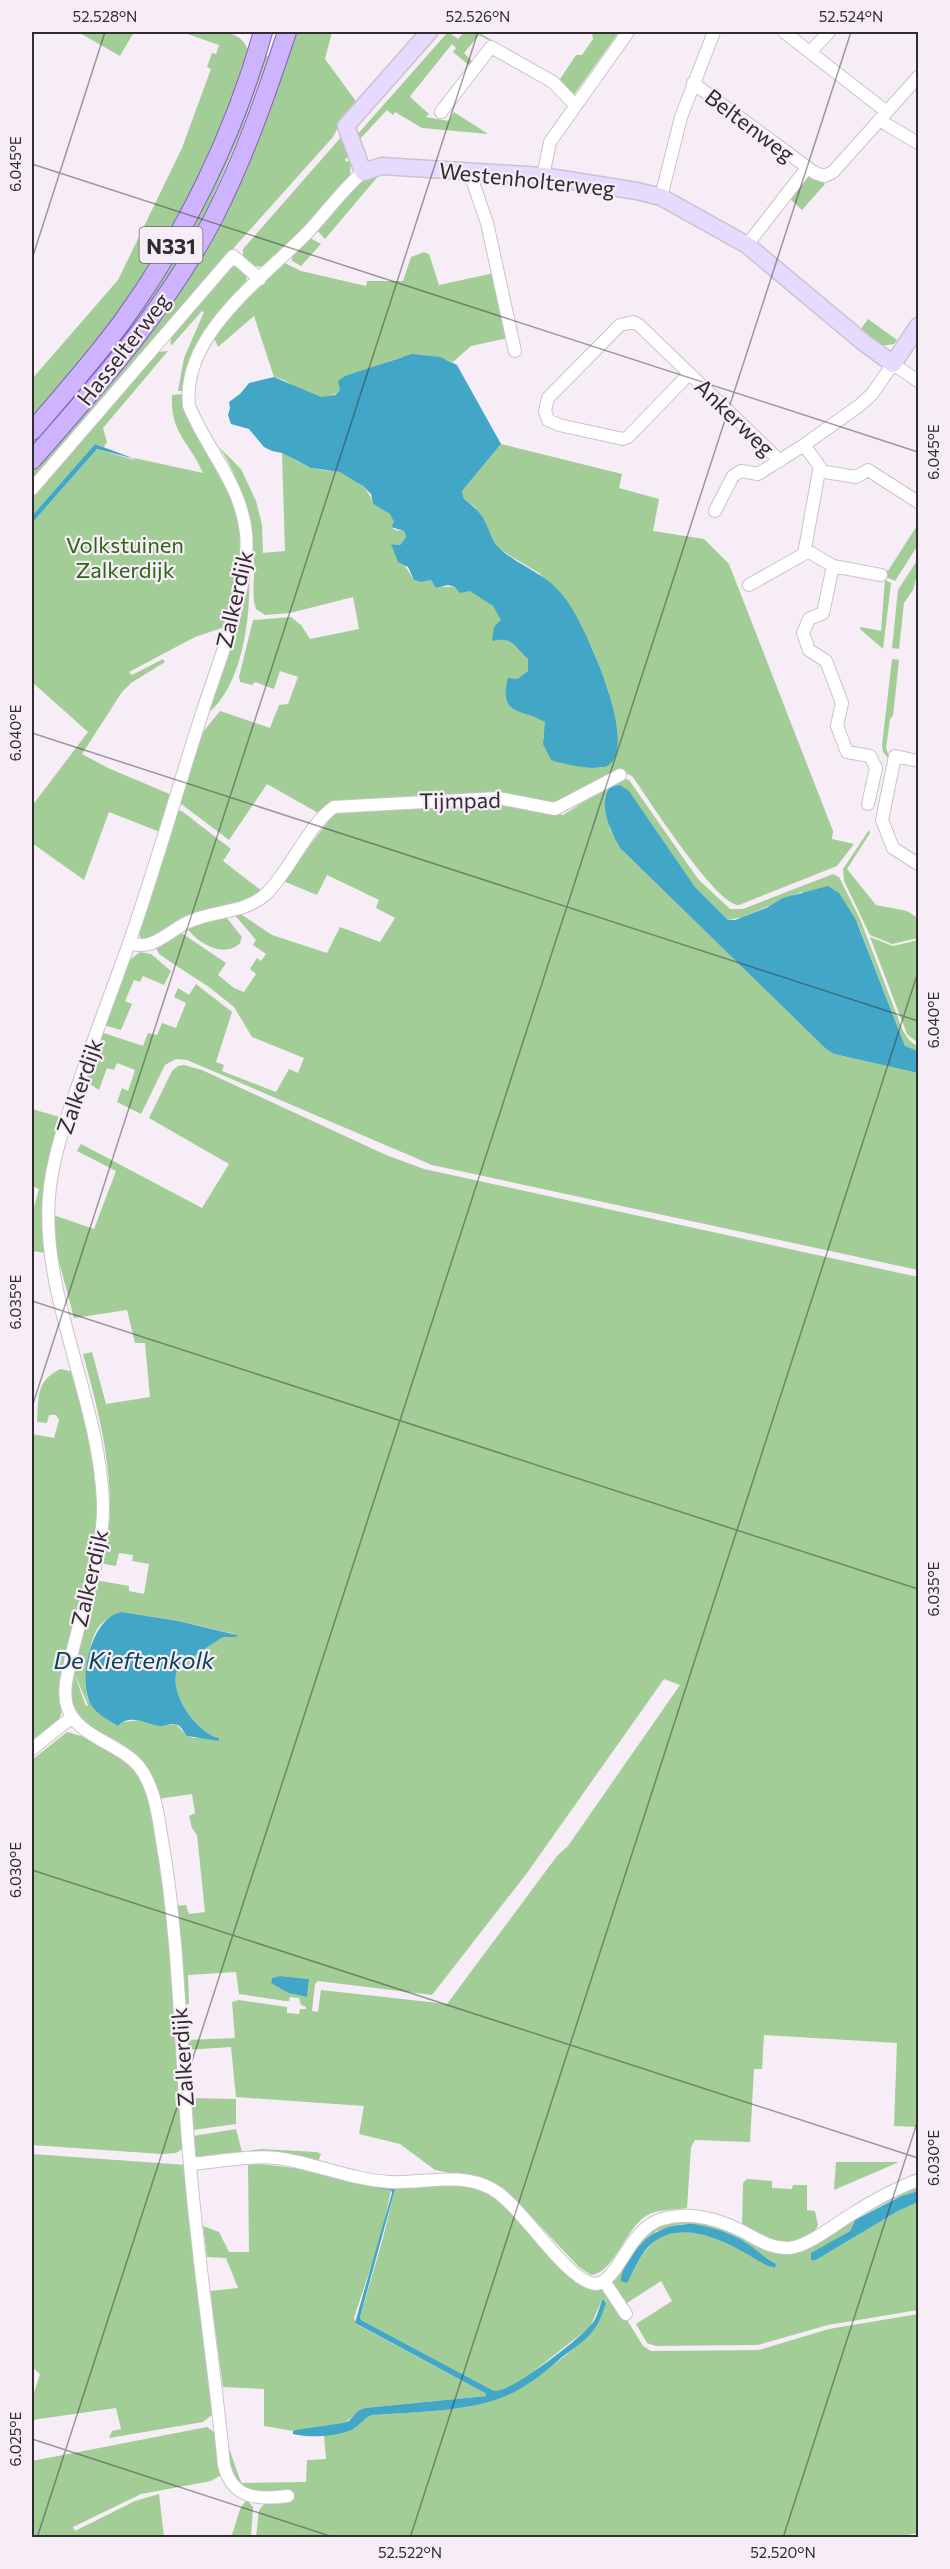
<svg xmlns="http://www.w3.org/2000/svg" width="950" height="2569" font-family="Commissioner,sans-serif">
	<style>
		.green { fill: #a2cd96; fill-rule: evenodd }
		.water { fill: #42a6c6 }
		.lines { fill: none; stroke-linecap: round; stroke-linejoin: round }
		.street-casing { stroke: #cbc2cb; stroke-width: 14 }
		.secondary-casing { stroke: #cbc2cb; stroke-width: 19 }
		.primary-casing { stroke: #8164b6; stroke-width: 20 }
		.street { stroke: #fff; stroke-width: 12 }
		.secondary { stroke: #e6daff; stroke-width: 16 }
		.primary { stroke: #ceb4fe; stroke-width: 18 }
		.ticks { fill: none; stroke: #302d30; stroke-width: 1.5; stroke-opacity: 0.45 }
		.labels { text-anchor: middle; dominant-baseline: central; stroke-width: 4.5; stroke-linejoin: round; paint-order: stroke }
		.shield { fill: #f7edf7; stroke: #6c676c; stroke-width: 1.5 }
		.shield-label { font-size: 21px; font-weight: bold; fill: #302d30 }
		.street-label { font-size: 22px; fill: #302d30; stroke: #f7edf7 }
		.park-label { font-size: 22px; fill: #2b6616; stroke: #f7edf7 }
		.water-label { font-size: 24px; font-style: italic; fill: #074455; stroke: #f7edf7 }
		.neatline { fill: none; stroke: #302d30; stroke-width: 2 }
		.ticks-label { font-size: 15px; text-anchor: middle; fill: #302d30 }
	</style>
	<rect width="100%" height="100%" fill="#f7edf7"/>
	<path class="green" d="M78,32h56l-14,24z
		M182,32c24,0 59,-8 67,21l-47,124 -68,118 -102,128v-44l86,-99 64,-132 29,-79 -4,-2 5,-14 4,1 3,-9z
		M293,32h39l-7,27 33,45 -20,23 -5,10 -102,114 -199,232v-15l141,-173z
		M448,32l10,7 6,-7h14l53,31 -52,-28 -15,18 9,9 -3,4 -17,-14 3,-4 -4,-4 -41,51 -1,2 19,17 -3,3 23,4 5,-9 34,22 -66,-6 -27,-16 -2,3 -6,-5 -29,31 -2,-5z
		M592,32h27l-46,64 -13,-17 16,-24h6l11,-16z
		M263,54l5,2 -27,75 -48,112 -58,85 -103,123v-12l84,-99z
		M342,136l8,21 -5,2 1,3 5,-2 -1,17 -31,36 -56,54 -8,-1 -12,-9v-8z
		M380,174l-55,65 -9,-10 49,-52z
		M807,176h8l10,8 -23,26 -13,-12z
		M308,237l13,7 -20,22 -9,-5v-6z
		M424,252l5,2 10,31 55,-12 14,65 -37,8 -18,16c-41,-15 -69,-3 -103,22 -10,6 -17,14 -29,13 -17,-1 -30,-17 -47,-20l-20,-61 -36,31 -4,-9c13,-30 46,-54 71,-75l16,8 65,15 1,-5h36l8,-24z
		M237,266l10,8 -1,11 -62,106h-6l6,-33 20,-46 -2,-1 -31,35 -1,-11 60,-68z
		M868,319l29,21 -3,4 -14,2 -20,-16z
		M168,351l-65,77 4,14 -3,5 -9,-3 -63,72v-21l124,-143z
		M184,394l55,116 4,52 -18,65 -30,10 -66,35 3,3 31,-16 2,3 -34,21 -9,9 -40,62 26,14 64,27 -12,37 -51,-20 -25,68 -52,-37v-37l56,-74 -56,-50v-159l65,-74 37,11v-2l69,15c-13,-31 -33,-39 -31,-78z
		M501,444l121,30 -3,14 40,11 -6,32 51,8 25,25 104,267 -1,8 22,5 -17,22 -98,39c-23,1 -91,-107 -107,-129l-8,-4 -66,33h-11l-44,-13 -164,10 -19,12 -53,-30 -38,56 -49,-37 23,-71 17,-21 50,17 9,-23 9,-1 10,-27 -18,-6 -6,18 -19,-7 -3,3 -12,-3 -1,-5 14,-57 38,-3 10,8 9,14 49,-10 -6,-32 -63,16 -25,2 -9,-6c-5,-13 -1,-32 -2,-46 -3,-40 -12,-83 -35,-116l22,22 15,32 6,24 1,28 22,-2 -3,-98c10,5 20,12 30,15 9,3 19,2 28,4 15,4 30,18 33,32l17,10 5,8 -4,5 4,3 9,1 2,6 -6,8 -9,-1 23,36 7,2 10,-2 5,8c22,-5 52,5 63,27 4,7 3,16 4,24l8,1 17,19v12l-11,8 23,40 5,3 2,5 -4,9 8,24 51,8 7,-75 -16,-43 -22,-43 -32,-34 -40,-24 -24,-42 -11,-8 -2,-8z
		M918,524v21l-23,36 -11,-5 1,-6 3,1z
		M918,559v13l-5,18 -9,13 -5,46 -7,-1 6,-58z
		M249,573c2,43 -6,113 -42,141z
		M885,580l6,3 -8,66 -23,-20 1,-2 20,4z
		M892,659l7,1 -6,56 -3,3 -4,29 4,10 -1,1 -6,-7 -1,-7z
		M621,778l8,2 69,99 32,30h13l90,-35 6,3 21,42 43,112 6,9 9,7v4l-13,-5 -47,-122 -9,-15 -48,-17 -58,25 -15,3 -33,-33 -58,-84 -27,-16 -5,10 5,33 13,21 202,197 9,6 84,19v197l-486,-105 -245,-105 -11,-1 -11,6 -24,49 -24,-12 5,-14 6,3 7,-21 -18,-7 -3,7 -7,-2 -8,22 -15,-10 17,-48 42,14 5,-13 9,2 5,-12 14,5 10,-25 -12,-6 4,-9 11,7 7,-11 36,28 -16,50 8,3 -2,6 54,21 13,-23 9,4 6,-15 -52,-21 -18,-30 -25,-20 -40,-26 -10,-7 -3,-6 2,-4 19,-11 6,1 43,29 -8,12 16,13 10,4 12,-18 -6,-5 7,-11 4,3 5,-7 -13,-9 3,-5 -22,-26 5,-1 33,22 55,18 13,-26 40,15 15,-24 -19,-10 3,-8 -52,-25 -10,20 -34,-14 53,-70 160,-9 67,13z
		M178,810l5,2 48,37 -8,12 39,30 -4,5 -107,45 -10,-2 -3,-7z
		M869,830l1,3 -23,36 29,36 31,6 11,7v20l-26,6 -22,-9 -26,-54 -1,-12z
		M226,917l16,20 -2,6c-15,16 -43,0 -53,-15z
		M870,937l23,9 25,-6v103l-11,-9z
		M140,952l11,2 20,17 -7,14 -21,-9 -3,6 -6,-2 -9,21 7,3 -11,26 -18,-5 23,-62z
		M184,1065l18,5 184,85 38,14 494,108v850l-24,-1 3,-83 -133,-8 -2,34h-8l-4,73 -55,-2 -4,7 -4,61c-12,2 -31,1 -41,8 -21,13 -32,57 -55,59l-12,-8 -75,-79 -21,-9 -48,-9 -35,-26 -41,-10 5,-28 -128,-9 -5,-50 -45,3 -1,-10 50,-2 -3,-36 7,-2 48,7v6l12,1 1,-5h6v-2l-5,-2 -2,-7 -9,-1 -1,4h-4l-46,-7 -3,-22 -48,3 1,29h-4l-10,-98 11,-1 3,9 16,-2 -8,-77 -5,-7 -3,-12 6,-3 -3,-19 -35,5 -10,-26 -62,-48 -13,-18 -2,-20 4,-14 12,33 2,-1 -16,-37 23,-88 34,6v5l15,3 5,-30 -17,-3 1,-6 -14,-2 -3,13 -17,-3 4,-22 4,1c10,-62 -8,-129 -24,-188l9,-2 14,52 44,-7 -5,-54h-10l-8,-33 -53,8 -17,-64 -4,-39 41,14 22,-58 -39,-20 4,-7 121,64 27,-44 -80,-46 23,-47 6,-5zM122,1612l56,9 57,13 1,3h-13l-41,27c-21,20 14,69 37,74h-26l-6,-2 -11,-12 -16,2 -19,-6 -18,2 -5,4c-11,-6 -22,-13 -29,-25 -8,-14 0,-66 12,-77 5,-5 15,-8 21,-12zM664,1679l16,6 -112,161 -11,10 -110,148 -126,-14 -3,22 -6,-1 3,-27 3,-3 114,14 95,-122zM280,1976l29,3 -2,18 -19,-4 -17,-10 1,-5z
		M32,1109l31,9 -17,135 -14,-2v-36l7,-26 -7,-3z
		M60,1369l15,3 22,102 1,65 -36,164c2,21 -17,31 -30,43v-312l22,4 5,-18 -3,-5h-7l-2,8 -10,-1c2,-25 -2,-40 23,-53z
		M67,1732c25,6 59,20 74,42 12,18 13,44 17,66 17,101 20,205 26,308l-8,5 -15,1 -129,-9v-385z
		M188,2098l48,1v25l-43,6z
		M236,2129l6,23 19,-3 56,3 4,2 -3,8 -116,-2 -8,-3 -1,-21z
		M32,2154l155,11 26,249 -10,8 -94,16 3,-7 9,-2 -5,-21 -84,12v-21l8,-25 -8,-7z
		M836,2162h63l-65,28z
		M260,2164l41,5 90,21 -9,43 -28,85 2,6 129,69 1,3 -121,12c-9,4 -13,12 -23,15l-49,8 -29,-5v-37l-41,-2 -13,-96 28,-3 -12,-30 -19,-1 -4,-31 16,6 10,20h20l-1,-87z
		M747,2179l25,2v7l20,1 1,-4h14v25l8,1 3,14 -4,8 -31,13 -41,-20 1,-43z
		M455,2182l35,11 18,16 65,71 35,9 35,57 8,5 108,-1 70,-21 89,-15v219l-26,5 -636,-1 3,-27 6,-7 -32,-24 -7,-36c4,3 10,29 16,40l64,-1 1,-22 19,-1 -2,-24 31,-7 9,-10 8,-3c43,-3 103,-3 141,-23 20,-10 36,-24 53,-37 19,-16 36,-29 40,-54l-4,-1 -12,27 -60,47 -30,19 -6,-2 -133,-71 -1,-3 23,-79 12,-50z
		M918,2185v6l-18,5 -45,23 -5,12 -16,9 -18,20 82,-49 20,-9v108l-90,15 -70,20 -102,1 -9,-3 -11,-19 36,-23 -11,-20 -37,24 -15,-23 15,-23 33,-35 43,-4 79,32zM680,2224c20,0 53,8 68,20 10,8 17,14 28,20l-3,4c-34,-19 -92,-59 -126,-19 -9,10 -13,25 -22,35l31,-53z
		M207,2427l11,8 3,40 -10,6 -70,13 -68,33 2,4 60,-30 24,-7 5,43 -132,1v-77z
		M247,2500l6,7 -2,30 -21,1c7,-11 6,-28 17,-38z"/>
	<path class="water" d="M412,354l28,3 17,8 44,79 -39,47 2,8c8,6 14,11 19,19 6,10 9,24 18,32 27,22 50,24 70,57 16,25 67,135 38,158 -10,7 -47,-1 -58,-5l-8,-16 2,-22c-24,-14 -47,-6 -37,-44l9,1 11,-8v-12c-14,-13 -15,-23 -36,-18l2,-14 7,-7 -8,-14 -23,-15 -10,2 -5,-6 -7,-2 -12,3 -5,-8 -10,2 -7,-2 -6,-13 -10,-5 -7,-18 9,1 6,-8 -2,-6 -13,-4 3,-5 -4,-8 -17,-10 -2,-10 -8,-8 -23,-14 -29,-4 -29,-15 -10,-2 -8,-4 -15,-18 -18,-5 -3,-9 2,-7 -1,-6 11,-8 9,-11 25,-6 47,20 14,-2 5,-5 -2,-9 7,-5z
		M95,444l40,15 -38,-10 -65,74v-7z
		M620,785l9,6 66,96 33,33h7l31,-12 17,-10 45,-12 11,7 17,27 49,126 13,5v22l-84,-19 -9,-6 -204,-199c-10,-15 -24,-46 -11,-62z
		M122,1612l56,9 59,14 -1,2h-13l-41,27c-21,20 14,70 37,74v3l-32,-5c-3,-3 -5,-9 -9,-11 -6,-3 -13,2 -19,1 -12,-2 -29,-13 -41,0 -10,-6 -22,-12 -28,-23 -12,-25 1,-86 32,-91z
		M280,1976l29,3 -2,18 -19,-4 -17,-10 1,-5z
		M376,2186l19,3 -35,128 1,3 133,71c15,3 84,-51 96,-65 7,-7 9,-17 12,-26h2l2,3c-9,31 -20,36 -45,55 -16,14 -33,28 -53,37 -38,17 -94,17 -136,20 -9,3 -11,10 -19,14 -16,8 -44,9 -60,5v-3l3,-1 46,-7 7,-2 9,-10 7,-3 121,-12 -1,-3 -130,-70 37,-130 -1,-3 -14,-2z
		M918,2191v11l-20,9 -82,49h-5v-7l39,-22 5,-11 46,-24z
		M693,2224c18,3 40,9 55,20 10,7 17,14 28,20l-1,4c-12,-3 -25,-13 -37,-19 -27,-15 -65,-28 -90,-2 -9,10 -14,24 -21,36l-6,-2c0,-8 4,-15 9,-22 15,-25 34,-35 63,-35z"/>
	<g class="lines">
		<defs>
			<path id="street" d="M784,32l103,80
				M810,52l19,-20
				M693,83l122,90 9,3 9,-4 85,-95
				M441,112l50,-65 62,35 22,23
				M879,120l39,23
				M469,171l18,52 28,128
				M543,176l7,-34 78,-110
				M661,197l20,-80 33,-85
				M747,245l60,-77
				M689,374l-61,63 -5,2 -64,-14 -11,-5 -3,-9 3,-13 72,-73 13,-3 6,3 141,136
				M804,445l16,22 -1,4
				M32,489l201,-233 27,23
				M715,511l18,-35 8,-5 17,3 46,-29 56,-40 12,-11 21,-30 25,17
				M806,550l27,16 48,9
				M833,566l-10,47 -14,6 -6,14 6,17 17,11 16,42 -5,23 10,26 23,4 6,12 -8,36
				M749,585l55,-31 15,-83 37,6 12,-7 50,32
				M918,761l-23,-5 -13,64 11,28 25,16
				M129,943c24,8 37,-10 57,-20 27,-14 58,-8 81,-30 22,-21 42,-69 67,-86l164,-9 57,11 65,-34
				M32,1749l40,-32
				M190,2164c28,-2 59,-9 87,-6 37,5 76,22 112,24 35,2 70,-11 103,7 31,17 74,93 104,95 24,-4 31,-54 66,-65 27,-8 56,0 80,12 15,8 29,18 47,17 19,-1 50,-27 68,-37 19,-12 40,-23 61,-31
				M604,2281l22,33
				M288,2496c-30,4 -56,3 -64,-31 -10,-104 -27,-208 -35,-312 -9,-104 -9,-210 -27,-313 -4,-24 -7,-52 -22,-72 -19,-25 -64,-31 -73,-62 -4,-14 0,-30 3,-43 10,-53 34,-104 33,-159 -3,-103 -62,-206 -54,-308 3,-36 15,-71 27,-105 16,-48 34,-95 51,-142 29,-82 52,-166 79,-248 15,-45 45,-121 40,-168 -5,-49 -39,-83 -57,-127 -8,-71 73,-127 118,-173 19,-20 35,-43 56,-61"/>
			<path id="secondary" d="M429,32l-83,94 17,46 19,-6 161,10 94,15 24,6 86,48 116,97 30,22 25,-38"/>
			<path id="primary" d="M32,431c31,-36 62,-71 90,-109 63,-87 112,-187 141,-290
				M32,460c66,-75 135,-152 182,-243 30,-59 52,-122 73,-185"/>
		</defs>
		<use href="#street" class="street-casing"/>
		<use href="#secondary" class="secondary-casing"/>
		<use href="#primary" class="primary-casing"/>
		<use href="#street" class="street"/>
		<use href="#secondary" class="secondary"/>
		<use href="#primary" class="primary"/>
	</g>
	<path class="ticks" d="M32,164l886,288M32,259l73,-227M32,733l886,288M32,1301l886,288M32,1407l446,-1375M32,1870l886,288M32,2439l304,99M37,2538l814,-2506M410,2538l508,-1566M783,2538l135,-418"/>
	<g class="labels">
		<rect class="shield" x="139.5" y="227" width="63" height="36" rx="4.5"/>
		<g class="shield-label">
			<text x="171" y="245">N331</text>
		</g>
		<g class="street-label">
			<text transform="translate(750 125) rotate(37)">Beltenweg</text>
			<text transform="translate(527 179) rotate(6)">Westenholterweg</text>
			<text transform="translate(123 349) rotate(-52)">Hasselterweg</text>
			<text transform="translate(735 417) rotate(44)">Ankerweg</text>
			<text transform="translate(234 599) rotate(-77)">Zalkerdijk</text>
			<text transform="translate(460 800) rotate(-1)">Tijmpad</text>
			<text transform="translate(79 1086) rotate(-71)">Zalkerdijk</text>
			<text transform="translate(89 1578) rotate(-77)">Zalkerdijk</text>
			<text transform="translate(182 2057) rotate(-94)">Zalkerdijk</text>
		</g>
		<g class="park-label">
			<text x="125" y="544">Volkstuinen<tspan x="125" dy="25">Zalkerdijk</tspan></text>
		</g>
		<g class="water-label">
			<text x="134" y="1659">De Kieftenkolk</text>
		</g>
	</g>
	<rect width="950" height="2569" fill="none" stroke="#f7edf7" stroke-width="66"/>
	<rect x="33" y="33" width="884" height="2503" class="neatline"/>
	<g class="ticks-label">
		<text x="105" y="22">52.528°N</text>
		<text x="478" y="22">52.526°N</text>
		<text x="851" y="22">52.524°N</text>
		<text transform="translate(16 164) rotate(-90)" y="5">6.045°E</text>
		<text transform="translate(934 452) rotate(-90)" y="5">6.045°E</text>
		<text transform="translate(16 733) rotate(-90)" y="5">6.040°E</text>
		<text transform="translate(934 1020) rotate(-90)" y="5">6.040°E</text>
		<text transform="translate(16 1302) rotate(-90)" y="5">6.035°E</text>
		<text transform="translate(934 1589) rotate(-90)" y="5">6.035°E</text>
		<text transform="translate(16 1870) rotate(-90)" y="5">6.030°E</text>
		<text transform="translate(934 2158) rotate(-90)" y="5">6.030°E</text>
		<text transform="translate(16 2439) rotate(-90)" y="5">6.025°E</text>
		<text x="410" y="2558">52.522°N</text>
		<text x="783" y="2558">52.520°N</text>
	</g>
</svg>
